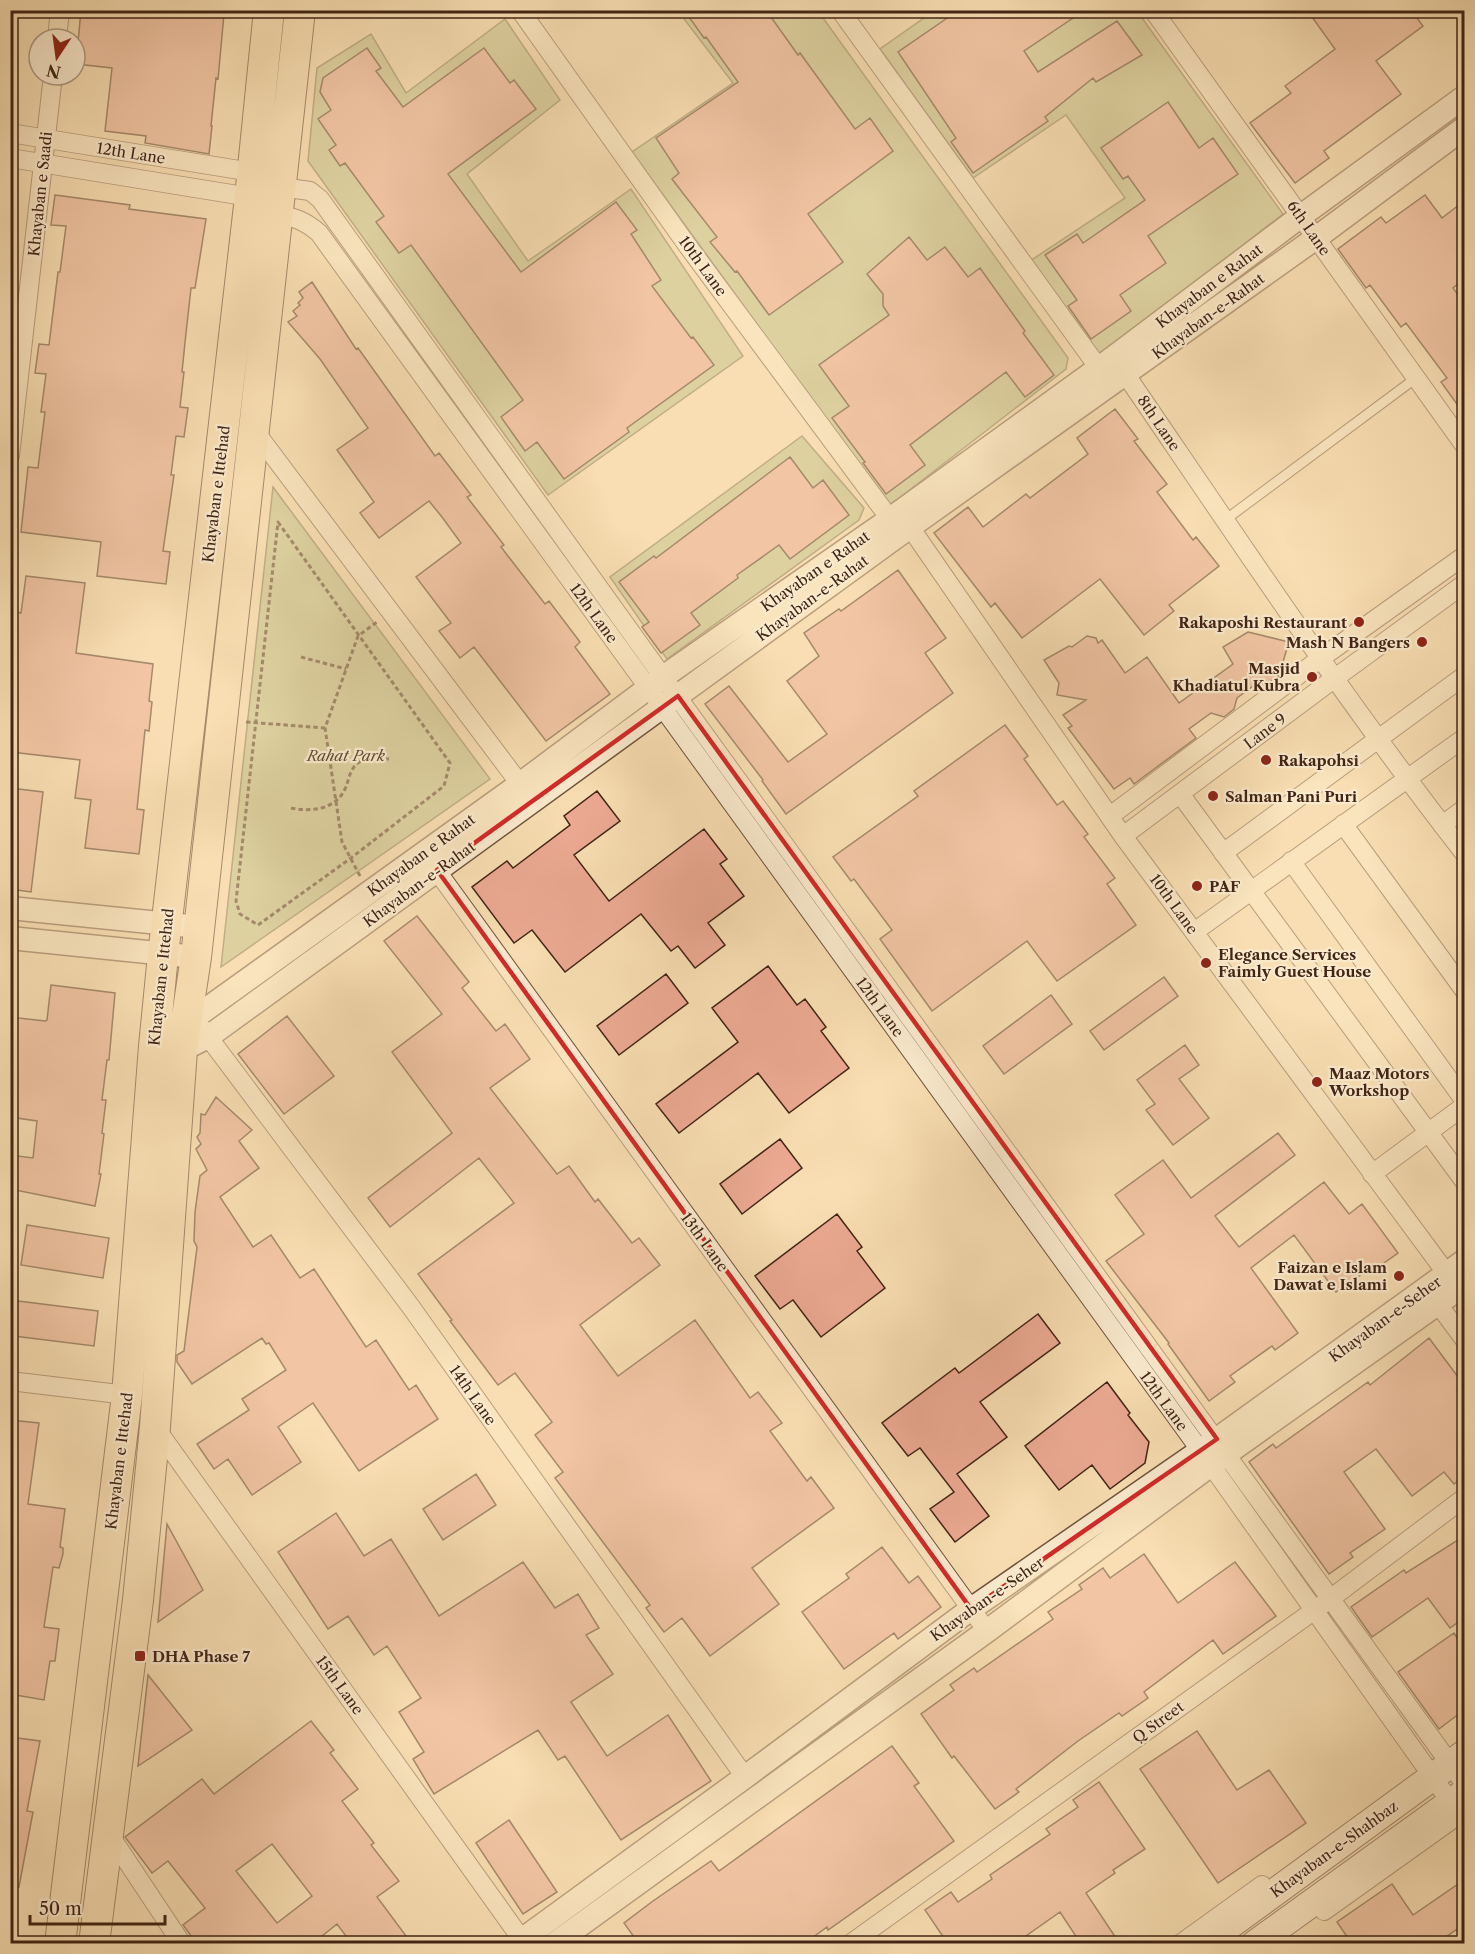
<svg xmlns="http://www.w3.org/2000/svg" width="1475" height="1954" font-family="'Libre Caslon Text',serif">
	<style>
		.green { fill: #bfc18b; stroke: #807250; stroke-width: 1.5 }
		.building { fill: #eca993; stroke: #422416; stroke-width: 1.5; fill-rule: evenodd }
		.lines { fill: none; stroke-linecap: round; stroke-linejoin: round }
		.service-casing { stroke: #70523d; stroke-width: 11 }
		.minor-casing { stroke: #70523d; stroke-width: 20 }
		.tertiary-casing { stroke: #70523d; stroke-width: 25 }
		.secondary-casing { stroke: #422416; stroke-width: 29 }
		.primary-casing { stroke: #422416; stroke-width: 32 }
		.path { stroke: #422416; stroke-width: 3; stroke-dasharray: 4.5 3; stroke-linecap: butt }
		.service { stroke: #faeacd; stroke-width: 9 }
		.minor { stroke: #faeacd; stroke-width: 18 }
		.tertiary { stroke: #faeacd; stroke-width: 22 }
		.secondary { stroke: #faeacd; stroke-width: 27 }
		.primary { stroke: #f8deb2; stroke-width: 30 }
		.marked { fill: none; stroke: #d62828; stroke-width: 4.5; stroke-linejoin: round }
		.poi-dot { fill: #8f2418; stroke: #faeacd; stroke-width: 2 }
		.labels { text-anchor: middle; dominant-baseline: central; stroke-width: 4.5; stroke-linejoin: round; paint-order: stroke }
		.street-label { font-size: 15px; fill: #422416; stroke: #faeacd }
		.poi-label { font-size: 15px; font-weight: bold; fill: #422416; stroke: #faeacd; text-anchor: start }
		.park-label { font-size: 15px; font-style: italic; fill: #614b33; stroke: #faeacd }
	</style>
	<rect width="100%" height="100%" fill="#f8deb2"/>
	<filter id="stains"><feTurbulence type="fractalNoise" baseFrequency=".00333" numOctaves="4"/><feColorMatrix values="0 0 0 0 .2 0 0 0 0 .09 0 0 0 0 .02 0 0 0 .5 -.17"/></filter>
	<radialGradient id="worn" r=".72"><stop offset=".6" stop-color="#630" stop-opacity="0"/><stop offset="1" stop-color="#630" stop-opacity=".3"/></radialGradient>
	<path class="green" d="M678,11h140l250,347 -2,11 -177,137 -257,-354 101,-69z
		M934,11h203l146,203 -184,143 -69,-96 95,-63 -59,-83 -93,63 -93,-129z
		M505,19l55,81 -93,74 61,87 103,-72 112,167 -195,139 -240,-334 9,-93 54,-34 35,59z
		M802,436l62,72 -5,12 -192,139 -57,-82z
		M273,487l217,292 -269,188z"/>
	<path class="building" d="M81,10h107l36,4 -6,65 -2,-1 -5,48h1l-3,28 -64,-11 1,-7 -41,-5 7,-63 -36,-4z
		M684,10h82l32,45 2,-2 55,76 15,-11 23,33 -85,63 35,48 -74,53 -32,-44 -2,1 -25,-30 7,-5 -45,-58 7,-6 -23,-35 82,-56 -32,-45 -2,1z
		M959,10h126l-61,41 14,21 79,-51 25,34 -46,27 -3,-4 -48,39 3,4 -75,52 -22,-31 5,-4 -58,-86z
		M1307,10h104l12,16 -47,35 25,33 -77,57 5,7 -34,25 -45,-60 41,-30 -6,-7 50,-37z
		M367,48l14,20 -5,3 27,36 81,-59 26,35 4,-3 22,29 -88,65 73,98 95,-70 21,28 -6,4 30,46 -9,6 39,52 2,-1 21,28 -87,63 2,4 -65,47 -27,-37 -12,9 -24,-34 22,-17 -112,-155 -12,8 -23,-31 8,-6 -39,-53 -5,3 -11,-16 7,-5 -18,-26 13,-9 -11,-18 3,-14z
		M1168,102l31,46 14,-10 25,36 -90,62 18,27 -46,32 11,16 -40,28 -23,-33 9,-6 -32,-45 32,-21 6,9 62,-43 -17,-24 -5,3 -22,-31z
		M55,195l75,10 -1,4 77,10 -11,69h-4l-5,45 -4,39h2l-4,35 8,1 -4,29 -8,-1 -5,39h3l-11,76 7,1 -4,32 -69,-8 4,-34 -80,-10 7,-65 10,1 7,-56h-4l5,-38 -11,-1 4,-29 10,1 9,-73h2l6,-46 -15,-1z
		M1425,195l17,23 22,-17v78l-11,9 11,15v111l-23,-32 6,-4 -41,-55 -5,4 -31,-42 -4,3 -28,-39 43,-32 5,6z
		M909,237l18,23 18,-13 23,30 12,-9 45,63 -2,2 31,42 -29,22 -19,-25 -96,73 15,20 -39,29 -23,-31 2,-1 -33,-44 17,-12 -30,-41 70,-50 -6,-9v-12l-16,-20z
		M312,282l44,67 2,-1 77,108 4,-3 32,42 -4,2 37,48 -3,2 44,57 4,-3 31,41 -5,5 35,47 -64,47 -72,-94 -14,11 -21,-27 12,-8 -35,-46 45,-34 -19,-26 -13,-16 -50,37 -19,-25 14,-11 -37,-52 31,-22 -48,-69 -32,-37 9,-6 -4,-5 7,-6 -2,-2 5,-5 -4,-6z
		M1115,409l23,30 -4,2 33,43 -10,8 36,48 3,-3 23,29 -50,39 5,6 -30,24 -44,-56 -78,59 -27,-35 -4,4 -57,-74 34,-26 15,20 43,-33 4,4 58,-44 -11,-16z
		M790,457l23,31 10,-8 26,35 -59,44 -11,-14 -42,30 1,3 -47,35 9,12 -39,28 -19,-26 7,-5 -30,-40 35,-26 2,2z
		M898,570l48,68 -21,15 28,40 -167,121 -24,-33 1,-1 -58,-76 24,-18 59,76 39,-28 -40,-53 32,-25 -15,-23 35,-24 2,2z
		M26,576l59,7 -9,70 77,11 -4,37 3,1 -3,29 -4,-1 -8,79 7,1 -5,44 -54,-6 6,-48 -16,-2 5,-38 -69,-8 5,-38 -6,-1v-40l4,-32h-1l3,-29 5,1z
		M1248,632l41,10 -10,33 -13,10 -9,-2 -20,15 -3,11 -10,8 -13,-4 -22,16 7,9 -62,46 -4,-6 -16,11 -46,-61 4,-2 -9,-11 23,-15 -29,-5 2,-12 -15,-23 25,-14 3,1 15,-11 9,2 2,5 4,-3 23,33 22,-16 32,46 54,-39 -10,-17z
		M1005,725l23,31 -4,3 33,46 6,-4 25,33 -4,3 31,41 -8,6 29,41 -79,56 -30,-40 -95,70 -52,-72 12,-9 -38,-51 -3,2 -18,-24 85,-61 -4,-5z
		M10,788l33,4 -12,100 -21,-3z
		M597,791l23,30 -46,34 35,46 95,-72 23,30 -7,5 24,32 -36,27 17,22 -30,23 -17,-22 -7,5 -30,-37 -76,58 -33,-42 -18,13 -42,-56 35,-26 6,7 57,-43 -6,-9z
		M417,916l52,66 -7,6 34,43 9,-7 25,35 -40,29 67,86 12,-8 26,36 3,-3 34,44 7,-5 21,27 -80,60 38,51 77,-56 55,78 8,-6 24,31 -12,8 37,50 4,-4 23,31 -82,60 27,36 -69,52 -28,-38 -18,14 -18,-24 4,-3 -95,-127 8,-6 -28,-37 17,-13 -37,-49 -17,12 -48,-64 2,-1 -34,-46 96,-71 -35,-45 -89,69 -22,-29 84,-65 -60,-81 50,-38 -58,-73z
		M768,966l29,39 8,-6 21,28 -5,4 28,37 -60,45 -31,-40 -79,60 -23,-29 82,-62 -26,-34z
		M666,974l22,29 -69,52 -22,-29z
		M1164,977l14,19 -74,54 -14,-19z
		M51,985l64,8 -6,67h-2l-5,40h4l-4,33 2,1 -5,40h2l-6,32 -85,-17v-34l23,3 4,-37 -27,-4v-100l35,4 2,-1z
		M1051,995l21,29 -68,50 -21,-28z
		M287,1016l47,60 -50,38 -46,-60z
		M1185,1045l14,20 -20,14 30,39 -36,27 -27,-35 9,-6 -18,-24z
		M216,1097l36,33 -13,11 20,27 -39,29 33,50 18,-12 29,43 14,-9 52,78 10,-7 33,50 7,-5 22,34 -79,52 -46,-68 -35,24 23,35 -49,33 -24,-36 -14,10 -17,-25 52,-34 -7,-11 44,-29 -17,-27 -3,1 -4,-6 -70,46 -15,-22v-7l7,-4 13,-104 -3,-6 1,-29 5,-36 7,-6 -11,-21 5,-5 -4,-7 3,-4 1,-19 4,1z
		M1278,1133l17,22 -80,61 24,31 85,-65 25,32 13,-10 36,49 -24,17 -2,-3 -36,25 -42,-57 -43,33 47,65 -23,17 -3,-4 -42,30 5,6 -26,19 -41,-57 1,-1 -63,-82 38,-27 -29,-39 48,-35 28,38z
		M780,1139l22,29 -60,46 -22,-30z
		M837,1214l25,33 -5,4 28,37 -64,49 -28,-37 -13,9 -25,-33z
		M27,1225l82,13 -6,40 -82,-13z
		M18,1301l80,10 -4,35 -80,-10z
		M1038,1314l22,29 -80,59 27,35 -50,37 32,42 -34,26 -25,-33 24,-17 -34,-44 -12,8 -26,-33 73,-55 4,5z
		M1429,1338l35,47 -7,6 7,10v75l-10,8 -10,-12 -32,24 -36,-47 -32,23 41,57 -35,24 3,4 -24,17 -80,-112 24,-18 3,4 92,-66 2,3z
		M1107,1382l23,31 -2,2 21,27 -4,21 -35,26 -18,-24 -33,25 -34,-44z
		M10,1420l29,3 -11,81 37,5 -5,38 3,1v6l-4,14 -6,-1 -9,60 15,2 -4,32h-5l-6,39 -34,-6z
		M476,1474l20,31 -53,35 -20,-31z
		M336,1513l28,43 27,-17 48,77 84,-54 32,46 23,-14 21,34 -13,7 27,39 -42,28 36,54 61,-41 43,66 -90,59 -56,-84 -7,4 -20,-30 -104,64 -21,-35 11,-7 -25,-40 22,-14 -34,-52 -13,9 -26,-39 -20,13 -50,-77z
		M167,1524l36,66 -45,32z
		M1464,1536v82l-14,10 -22,-30 -56,39 -21,-30 53,-37 2,3z
		M882,1547l27,36 9,-7 23,31 -43,32 -4,-6 -50,36 -42,-57 47,-34 -3,-4z
		M1144,1554l34,49 57,-41 41,54 -53,38 -10,-14 -69,52 4,6 -26,18 -3,-3 -41,28 -62,48 3,3 -24,17 -41,-53 -2,2 -31,-44 33,-24 -4,-5 24,-17 3,4 76,-53 -5,-7 34,-23 -3,-4 24,-17 7,10z
		M1454,1633l10,16v61l-25,19 -41,-57z
		M148,1675l44,55 -54,36z
		M311,1721l23,29 -4,3 28,36 -16,12 32,42 -3,2 28,36 -22,16 35,47h-60l-15,-20 -25,20h-115l-14,-19 22,-17 -37,-47 -16,12 -27,-36 77,-58 12,15zM272,1844l40,52 -35,27 -41,-52z
		M1197,1731l40,59 32,-20 37,53 -88,60 -78,-114z
		M10,1737l30,4 -13,70 6,1 -14,75 -9,-1z
		M892,1746l27,37 -5,3 40,55 -126,89 -1,-3 -23,17h-165l-15,-21 29,-22 58,-40 8,10z
		M1099,1782l46,67 -32,21 2,3 -29,20 34,51h-39l-21,-32 -34,24 5,8h-83l-23,-34 26,-18 7,10 34,-23 -2,-4 60,-41 -4,-5 32,-22 -5,-7z
		M509,1820l48,72 -34,22 -47,-71z
		M1464,1880v44l-28,20h-84l-15,-22 55,-38 21,31z"/>
	<g class="lines">
		<defs>
			<path id="service" d="M1225,520l191,-142"/>
			<path id="minor" d="M520,10l167,235 203,274
				M840,10l258,357 28,8c110,161 218,324 338,478
				M1153,10l311,435
				M57,39l3,-29
				M10,133l242,39
				M10,158l240,39
				M281,187l29,4 10,8 343,478 801,1106
				M277,215c18,2 28,6 42,18l892,1232 253,356
				M254,430l266,354
				M10,456l43,-381
				M910,527l213,309 324,438
				M1181,795l283,386
				M1110,816l211,-158 143,-102
				M1343,824l121,166
				M1442,825l22,-16
				M1123,836l212,-158 129,-94
				M1223,853l241,-177
				M429,860l558,771
				M1291,861l173,239
				M1194,932l270,-194
				M194,1018l217,289 334,470
				M1372,1174l92,-68
				M1438,1304l26,35
				M10,1381l117,14
				M155,1427l370,517
				M109,1834l73,110
				M1324,1911l140,-100
				M850,1944l480,-345 134,-101
				M1180,1944l82,-59"/>
			<path id="tertiary" d="M10,908l189,19
				M10,938l186,19
				M177,1023h9l8,-5 326,-234 143,-107 227,-158 224,-162 187,-141 163,-119
				M171,1049l11,1 26,-13 702,-510 406,-289 148,-110
				M516,1944l229,-167 226,-168 246,-170 247,-178
				M554,1944l433,-313 224,-166 253,-180"/>
			<path id="secondary" d="M1204,1944l260,-190
				M1255,1944l209,-151"/>
			<path id="primary" d="M60,1944l67,-549 27,-349 9,-91 87,-758 19,-187
				M94,1944l44,-344 17,-173 27,-377 14,-93 104,-947"/>
		</defs>
		<use href="#service" class="service-casing"/>
		<use href="#minor" class="minor-casing"/>
		<use href="#tertiary" class="tertiary-casing"/>
		<use href="#secondary" class="secondary-casing"/>
		<use href="#primary" class="primary-casing"/>
		<path class="path" d="M278,522l172,241 -6,23 -93,72 -93,67 -18,-11 -4,-13z
			M301,657l45,12
			M246,722l79,6
			M291,808c20,4 44,2 54,-19 5,-11 4,-21 16,-28 7,-4 20,-2 28,-2
			M360,876l-18,-34 -17,-114 33,-92 19,-14"/>
		<use href="#service" class="service"/>
		<use href="#minor" class="minor"/>
		<use href="#tertiary" class="tertiary"/>
		<use href="#secondary" class="secondary"/>
		<use href="#primary" class="primary"/>
	</g>
	<path d="M0 0H1475V1954H0ZM678,696l539,743 -246,170 -534,-739z" fill="#f8deb2" fill-opacity=".55" fill-rule="evenodd"/>
	<path class="marked" d="M678,696l539,743 -246,170 -534,-739z"/>
	<g class="poi-dot">
		<circle cx="1359" cy="622" r="6"/>
		<circle cx="1422" cy="642" r="6"/>
		<circle cx="1312" cy="677" r="6"/>
		<circle cx="1266" cy="760" r="6"/>
		<circle cx="1213" cy="796" r="6"/>
		<circle cx="1197" cy="886" r="6"/>
		<circle cx="1206" cy="963" r="6"/>
		<circle cx="1317" cy="1082" r="6"/>
		<circle cx="1399" cy="1276" r="6"/>
		<rect x="134" y="1650" width="12" height="12" rx="3"/>
	</g>
	<g class="labels">
		<g class="street-label">
			<text transform="translate(131 153) rotate(9)">12th Lane</text>
			<text transform="translate(40 194) rotate(-84)">Khayaban e Saadi</text>
			<text transform="translate(1309 228) rotate(55)">6th Lane</text>
			<text transform="translate(703 266) rotate(54)">10th Lane</text>
			<text transform="translate(1209 286) rotate(-37)">Khayaban e Rahat</text>
			<text transform="translate(1208 316) rotate(-36)">Khayaban-e-Rahat</text>
			<text transform="translate(1159 423) rotate(56)">8th Lane</text>
			<text transform="translate(216 494) rotate(-83)">Khayaban e Ittehad</text>
			<text transform="translate(815 571) rotate(-35)">Khayaban e Rahat</text>
			<text transform="translate(812 598) rotate(-36)">Khayaban-e-Rahat</text>
			<text transform="translate(594 613) rotate(54)">12th Lane</text>
			<text transform="translate(1265 731) rotate(-37)">Lane 9</text>
			<text transform="translate(421 855) rotate(-36)">Khayaban e Rahat</text>
			<text transform="translate(419 884) rotate(-36)">Khayaban-e-Rahat</text>
			<text transform="translate(1174 904) rotate(54)">10th Lane</text>
			<text transform="translate(161 977) rotate(-84)">Khayaban e Ittehad</text>
			<text transform="translate(880 1007) rotate(54)">12th Lane</text>
			<text transform="translate(705 1242) rotate(54)">13th Lane</text>
			<text transform="translate(1385 1319) rotate(-36)">Khayaban-e-Seher</text>
			<text transform="translate(473 1395) rotate(55)">14th Lane</text>
			<text transform="translate(1164 1401) rotate(54)">12th Lane</text>
			<text transform="translate(119 1461) rotate(-83)">Khayaban e Ittehad</text>
			<text transform="translate(987 1599) rotate(-35)">Khayaban-e-Seher</text>
			<text transform="translate(340 1685) rotate(54)">15th Lane</text>
			<text transform="translate(1158 1722) rotate(-36)">Q Street</text>
			<text transform="translate(1334 1849) rotate(-36)">Khayaban-e-Shahbaz</text>
		</g>
		<g class="poi-label">
			<text x="1347" y="622" text-anchor="end">Rakaposhi Restaurant</text>
			<text x="1410" y="642" text-anchor="end">Mash N Bangers</text>
			<text x="1300" y="668" text-anchor="end">Masjid<tspan x="1300" dy="17">Khadiatul Kubra</tspan></text>
			<text x="1278" y="760">Rakapohsi</text>
			<text x="1225" y="796">Salman Pani Puri</text>
			<text x="1209" y="886">PAF</text>
			<text x="1218" y="954">Elegance Services<tspan x="1218" dy="17">Faimly Guest House</tspan></text>
			<text x="1329" y="1073">Maaz Motors<tspan x="1329" dy="17">Workshop</tspan></text>
			<text x="1387" y="1267" text-anchor="end">Faizan e Islam<tspan x="1387" dy="17">Dawat e Islami</tspan></text>
			<text x="152" y="1656">DHA Phase 7</text>
		</g>
		<g class="park-label">
			<text x="346" y="755">Rahat Park</text>
		</g>
	</g>
	<rect width="1475" height="1954" fill="none" stroke="#f8deb2" stroke-width="36"/>
	<rect x="12" y="12" width="1451" height="1930" fill="none" stroke="#422416" stroke-width="3"/>
	<rect x="18" y="18" width="1439" height="1918" fill="none" stroke="#422416" stroke-width="1.5"/>
	<g transform="translate(57 57) rotate(193)"><circle r="28" fill="#faeacd" stroke="#b09b84" stroke-width="1.5"/>
	<path d="M0-4.5L10 22L0 15L-10 22Z" fill="#8f2418"/>
	<text y="-9" font-size="16" font-weight="bold" text-anchor="middle" fill="#422416">N</text>
	</g>
	<path d="M30 1915v9h135v-9" fill="none" stroke="#422416" stroke-width="3"/>
	<text x="39" y="1915" font-size="18" fill="#422416" stroke="#faeacd" stroke-width="4.5" paint-order="stroke">50 m</text>
	<rect width="100%" height="100%" filter="url(#stains)"/>
	<rect width="100%" height="100%" fill="url(#worn)"/>
</svg>
